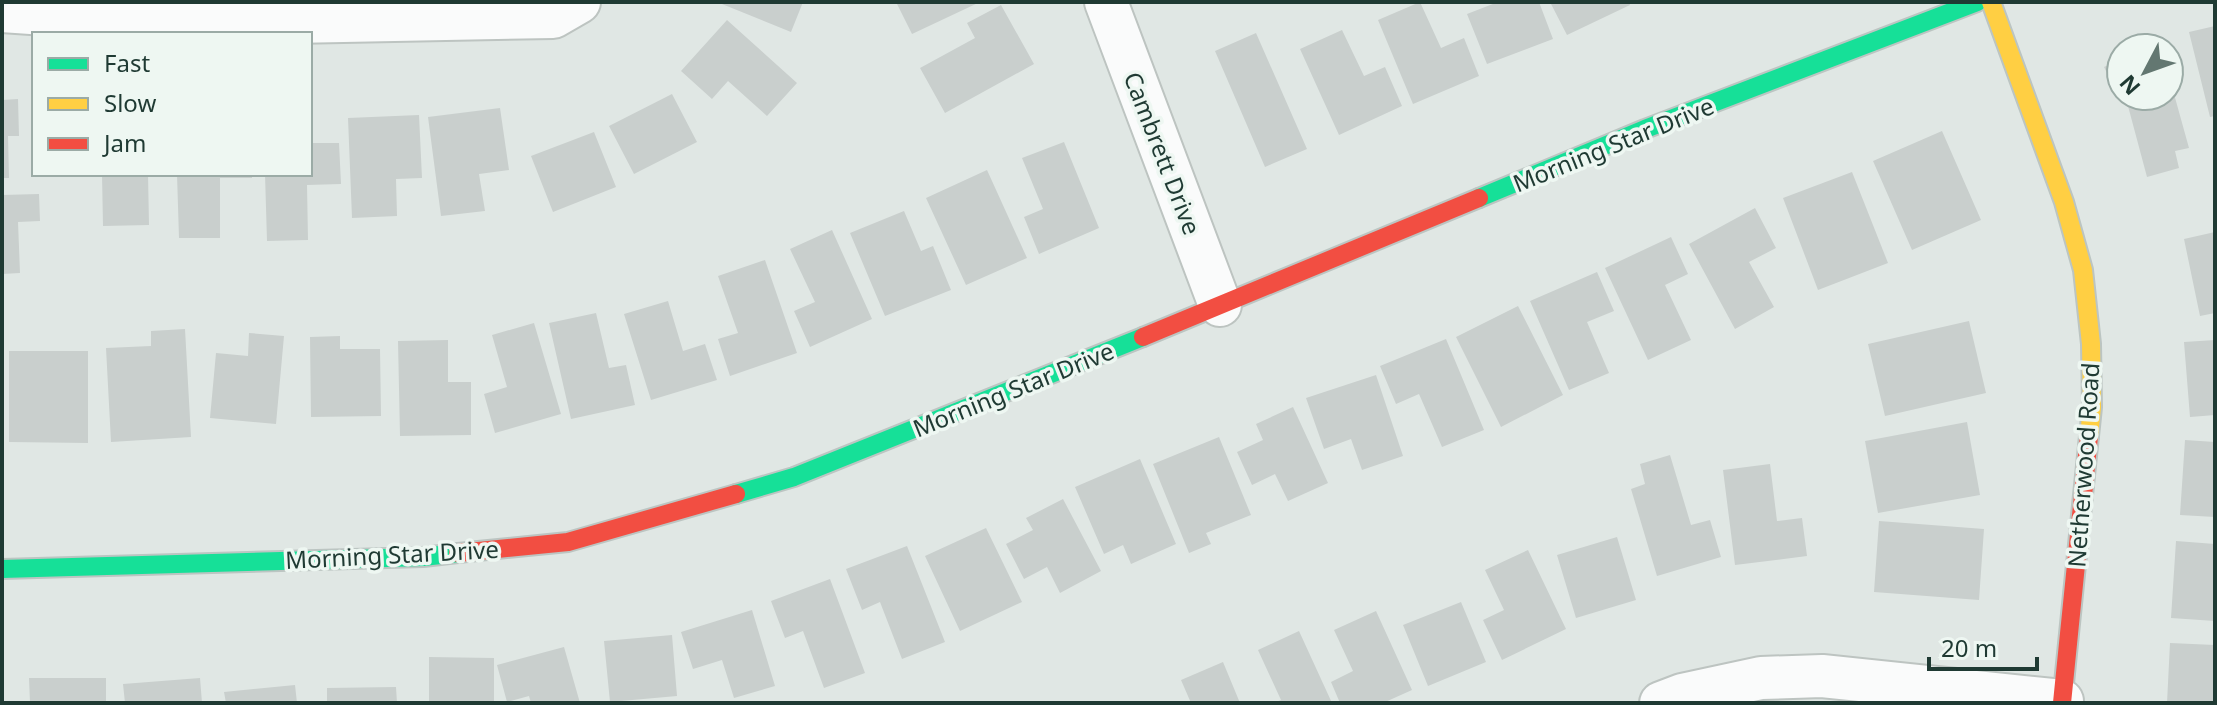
<svg xmlns="http://www.w3.org/2000/svg" width="2217" height="705" font-family="'Noto Sans',sans-serif">
	<style>
		.building { fill: #c9cfcd }
		.lines { fill: none; stroke-linecap: round; stroke-linejoin: round }
		.street-casing { stroke: #bdc4c1; stroke-width: 46 }
		.fast-casing { stroke: #bcc5c2; stroke-width: 22 }
		.slow-casing { stroke: #bcc5c2; stroke-width: 22 }
		.jam-casing { stroke: #bcc5c2; stroke-width: 22 }
		.street { stroke: #fafbfb; stroke-width: 42 }
		.fast { stroke: #16e098; stroke-width: 18 }
		.slow { stroke: #ffcf43; stroke-width: 18 }
		.jam { stroke: #f24e42; stroke-width: 18 }
		.labels { text-anchor: middle; dominant-baseline: central; stroke-width: 7; stroke-linejoin: round; paint-order: stroke }
		.street-label { font-size: 24px; fill: #1f3a33; stroke: #eef7f2 }
	</style>
	<rect width="100%" height="100%" fill="#e0e7e4"/>
	<path class="building" d="M717,2h86l-12,30z
		M896,2h84l-68,32z
		M1420,2l21,46 23,-10 15,38 -66,28 -35,-84z
		M1498,2h41l14,37 -66,25 -20,-50z
		M1550,2h79l1,3 -63,30z
		M1001,5l33,59 -89,49 -25,-45 55,-30 -8,-15z
		M727,20l70,63 -30,33 -39,-35 -16,18 -31,-28z
		M2215,26v90l-5,1 -21,-85z
		M1342,30l22,46 21,-9 17,39 -63,29 -39,-86z
		M1256,33l51,116 -42,18 -50,-116z
		M2121,59v37h15l-14,7 -18,-36z
		M672,94l25,48 -63,32 -25,-48z
		M2174,94l15,54 -14,3 4,17 -32,9 -19,-71z
		M18,99l1,37h-11l1,42h-7v-78z
		M500,108l9,62 -30,4 6,37 -44,5 -13,-99z
		M419,115l3,63 -26,1 1,37 -45,2 -4,-100z
		M1942,131l39,89 -69,30 -39,-89z
		M594,132l22,55 -63,25 -22,-56z
		M1064,142l35,86 -60,26 -15,-37 19,-8 -21,-51z
		M310,143h29l2,41 -34,1 1,55 -41,1 -2,-67h45z
		M987,170l40,88 -61,27 -40,-87z
		M1852,172l36,91 -70,27 -35,-92z
		M102,174h46l1,51 -46,1z
		M177,174h75v4h-32v60h-41z
		M39,194l1,27 -22,1 2,51 -18,1v-79z
		M1755,208l21,40 -27,14 25,45 -39,22 -46,-85z
		M904,211l17,40 12,-5 18,44 -66,26 -35,-83z
		M832,230l40,89 -62,28 -16,-36 21,-9 -25,-53z
		M2215,232v81l-15,3 -16,-77z
		M1671,237l17,37 -23,11 26,55 -43,20 -43,-92z
		M765,260l32,93 -67,23 -12,-37 20,-6 -20,-57z
		M1597,272l17,39 -27,11 22,51 -40,17 -39,-89z
		M668,301l15,50 22,-7 12,36 -66,20 -27,-86z
		M1518,306l45,89 -62,32 -45,-90z
		M596,313l13,55 17,-3 9,40 -64,14 -22,-96z
		M1969,321l17,72 -101,23 -17,-72z
		M534,323l27,91 -66,19 -11,-39 23,-7 -15,-52z
		M185,329l6,108 -80,5 -5,-94 45,-2v-15z
		M249,333l35,3 -8,88 -66,-6 6,-65 32,3z
		M340,336v13h40l1,67 -70,1 -1,-80z
		M1446,339l38,91 -42,17 -23,-53 -23,10 -16,-38z
		M448,340v42h23v53l-71,1 -2,-95z
		M2215,340v75l-25,2 -6,-75z
		M9,351h79v92l-79,-1z
		M1376,375l27,81 -41,14 -11,-31 -27,10 -18,-51z
		M1293,407l35,76 -40,18 -13,-27 -23,11 -15,-33 26,-12 -7,-16z
		M1967,422l13,73 -102,18 -13,-72z
		M1219,437l32,78 -45,18 5,11 -22,9 -36,-89z
		M2185,440l30,2v75l-35,-2z
		M1670,455l21,70 19,-5 11,37 -64,19 -26,-87 14,-5 -5,-20z
		M1140,459l36,85 -45,20 -8,-19 -19,9 -29,-67z
		M1770,464l7,57 25,-3 5,38 -72,9 -12,-95z
		M1063,499l38,72 -41,22 -13,-26 -23,12 -18,-35 27,-14 -7,-12z
		M1879,521l105,8 -5,71 -105,-8z
		M986,528l36,74 -62,29 -35,-75z
		M1617,537l19,63 -60,18 -19,-63z
		M2176,541l39,3v77l-44,-3z
		M907,546l38,96 -43,17 -22,-57 -18,8 -16,-41z
		M1528,550l38,79 -64,31 -19,-40 21,-10 -19,-40z
		M830,579l35,94 -41,15 -21,-57 -18,7 -14,-37z
		M1461,602l25,60 -58,24 -25,-61z
		M752,610l23,76 -41,12 -12,-38 -29,9 -12,-37z
		M1376,611l36,79 -29,13h-43l-9,-21 22,-11 -19,-41z
		M1299,631l33,72h-58l7,-3 -23,-50z
		M672,635l5,61 -67,6 -6,-61z
		M2170,643l45,2v58h-48z
		M564,647l16,56h-49l-2,-7 -22,6 -10,-37z
		M429,657l65,1v45h-65z
		M1223,662l17,41h-49l-10,-23z
		M29,678h77v25h-76z
		M200,678l2,25h-77l-2,-19z
		M295,685l2,18h-71l-2,-11z
		M396,687l1,16h-70v-15z"/>
	<g class="lines">
		<defs>
			<path id="street" d="M1106,2l114,303
				M2,11l189,13 362,-7 26,-15
				M1661,703l21,-8 79,-17 61,-2 240,25"/>
			<path id="fast" d="M1479,198l166,-69 332,-127
				M736,494l58,-17 349,-140
				M2,569l421,-12 35,-4"/>
			<path id="slow" d="M1991,2l73,200 19,68 8,74 1,63 -3,29"/>
			<path id="jam" d="M1143,337l336,-139
				M458,553l110,-11 168,-48
				M2062,703l27,-267"/>
		</defs>
		<use href="#street" class="street-casing"/>
		<use href="#fast" class="fast-casing"/>
		<use href="#slow" class="slow-casing"/>
		<use href="#jam" class="jam-casing"/>
		<use href="#street" class="street"/>
		<use href="#fast" class="fast"/>
		<use href="#slow" class="slow"/>
		<use href="#jam" class="jam"/>
	</g>
	<g class="labels">
		<g class="street-label">
			<text transform="translate(1613 144) rotate(-22)">Morning Star Drive</text>
			<text transform="translate(1163 153) rotate(69)">Cambrett Drive</text>
			<text transform="translate(1013 389) rotate(-22)">Morning Star Drive</text>
			<text transform="translate(2083 465) rotate(-86)">Netherwood Road</text>
			<text transform="translate(392 554) rotate(-3)">Morning Star Drive</text>
		</g>
	</g>
	<rect width="2217" height="705" fill="none" stroke="#1f3a33" stroke-width="8"/>
	<rect x="32" y="32" width="280" height="144" fill="#eef7f2" stroke="#9baba6" stroke-width="2"/>
	<rect x="48" y="58" width="40" height="12" fill="#16e098" stroke="#9baba6" stroke-width="2"/>
	<text x="104" y="72" font-size="24" fill="#1f3a33">Fast</text>
	<rect x="48" y="98" width="40" height="12" fill="#ffcf43" stroke="#9baba6" stroke-width="2"/>
	<text x="104" y="112" font-size="24" fill="#1f3a33">Slow</text>
	<rect x="48" y="138" width="40" height="12" fill="#f24e42" stroke="#9baba6" stroke-width="2"/>
	<text x="104" y="152" font-size="24" fill="#1f3a33">Jam</text>
	<g transform="translate(2145 72) rotate(229)"><circle r="38" fill="#eef7f2" stroke="#9baba6" stroke-width="2"/>
	<path d="M0-6L14 30L0 20L-14 30Z" fill="#637771"/>
	<text y="-12" font-size="22" font-weight="bold" text-anchor="middle" fill="#1f3a33">N</text>
	</g>
	<path d="M1929 657v12h108v-12" fill="none" stroke="#1f3a33" stroke-width="4"/>
	<text x="1941" y="657" font-size="24" fill="#1f3a33" stroke="#eef7f2" stroke-width="6" paint-order="stroke">20 m</text>
</svg>
